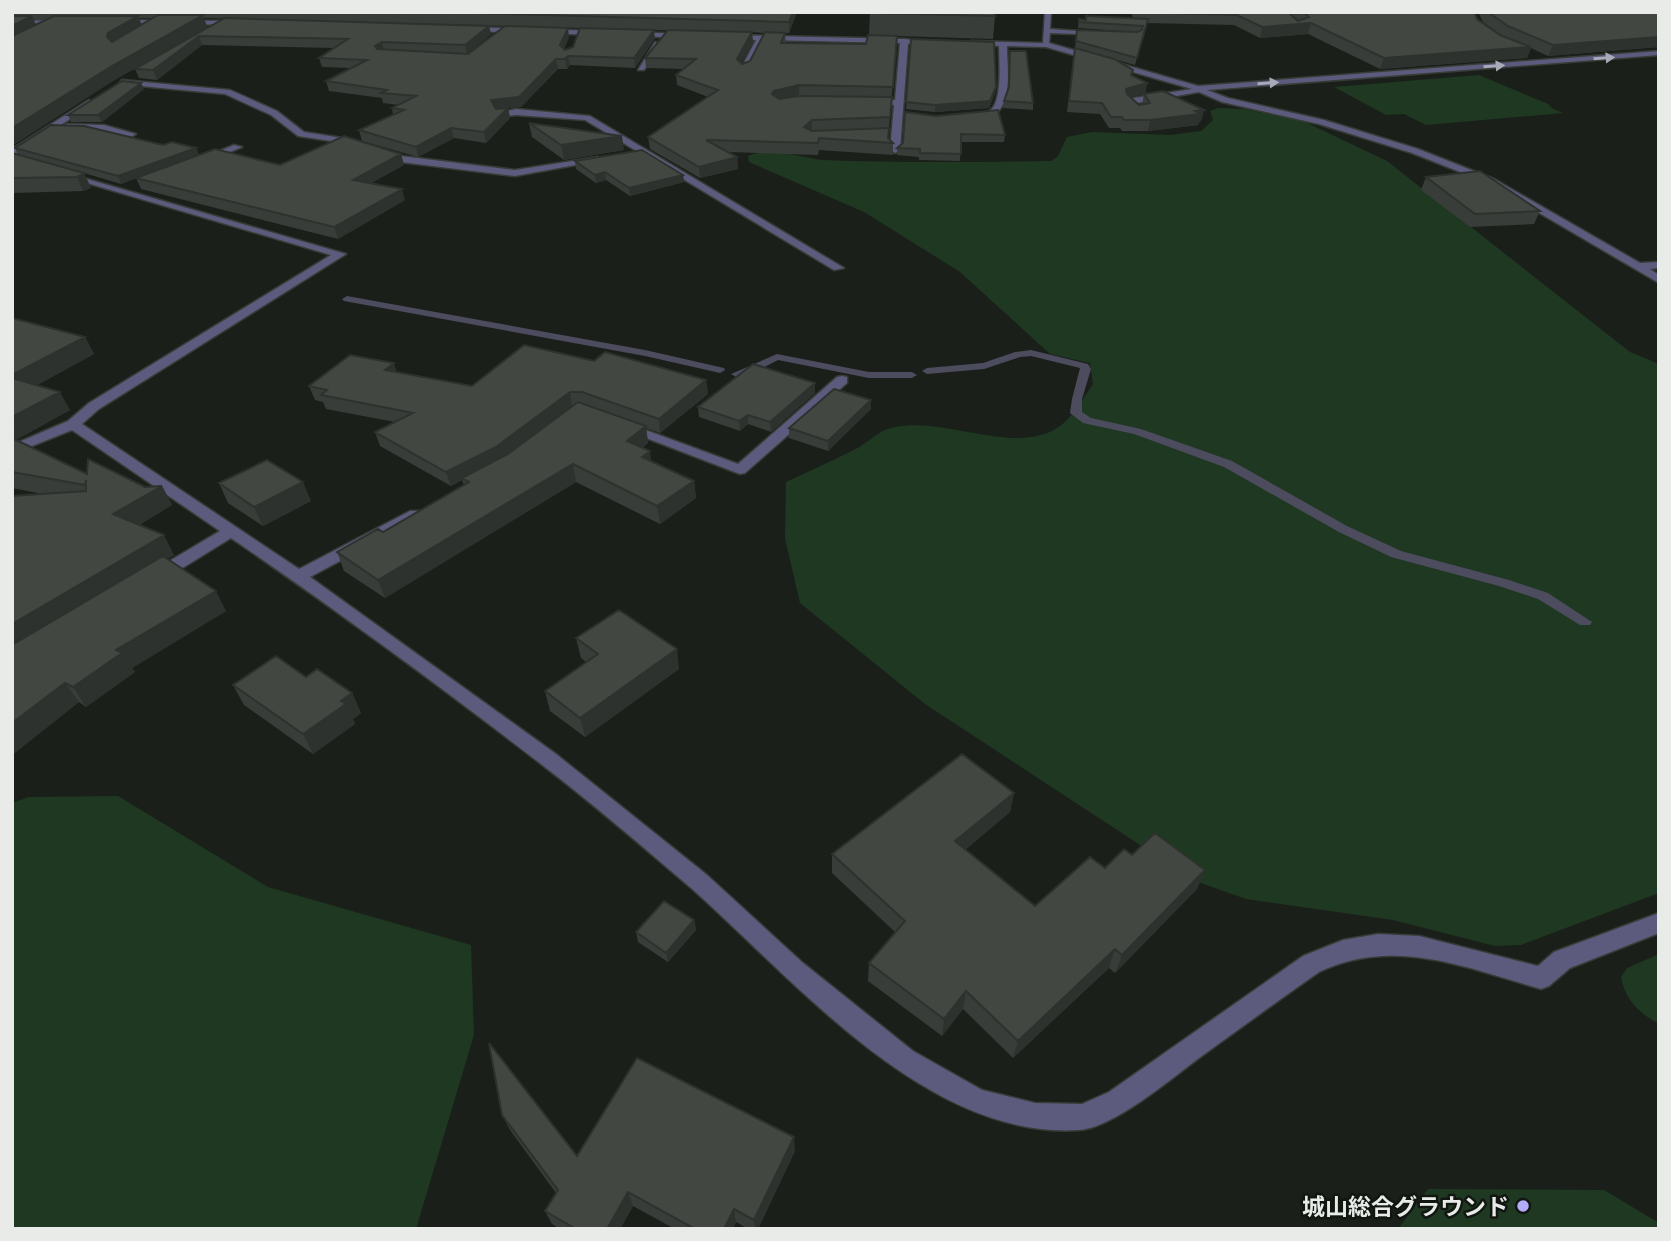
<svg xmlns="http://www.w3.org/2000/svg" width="1671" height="1241" font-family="'Noto Sans','Noto Sans JP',sans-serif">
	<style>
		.green { fill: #1f3822 }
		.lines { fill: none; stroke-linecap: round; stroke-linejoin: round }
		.stream { fill: #4d4b5e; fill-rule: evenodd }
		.minor-casing { stroke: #373c37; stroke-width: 3 }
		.minor { fill: #5c5b7d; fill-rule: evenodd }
		.wall { fill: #393d39; fill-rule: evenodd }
		.shaded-wall { fill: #2e322e }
		.building { fill: #424742; stroke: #2e322e; stroke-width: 2 }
		.oneway { fill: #a9aab8 }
		.poi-dot { fill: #b1adfa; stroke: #111611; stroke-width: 2.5 }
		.labels { text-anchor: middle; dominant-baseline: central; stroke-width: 5; stroke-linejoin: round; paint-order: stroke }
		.near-poi-label { font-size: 23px; font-weight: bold; fill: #e8ebe8; stroke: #111611; text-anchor: end }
	</style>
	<rect width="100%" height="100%" fill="#1a1f1a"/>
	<path class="green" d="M1479,75l69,29 4,4 11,5 -137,12 -22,-11 -18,1 -52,-28z
		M1218,108l25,1 60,12 84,40 243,191 29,12v529l-138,52 -26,1 -102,-26 -147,-21 -51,-18 -270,-177 -125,-101 -15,-65 1,-56c23,-11 46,-21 68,-32 12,-6 24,-19 37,-22 51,-14 126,30 169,-2 14,-10 23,-28 33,-42l-3,-21 -40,-9 -90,-82 -96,-60 -115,-50 -1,-6c23,-10 52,2 75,4 76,3 152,2 228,1l7,-5 9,-19 25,-5 78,3 31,-4 12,-11 -3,-9z
		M118,796l150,91 203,58 3,90 -58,194h-404v-426l17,-6z
		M1659,954v70c-20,-11 -34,-24 -38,-47l6,-9z
		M1428,1189l176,1 55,33v6h-261z"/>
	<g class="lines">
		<path class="stream" d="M347,296l298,54 79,18 1,2 -5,3 -75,-17 -301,-55 -2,-2z
			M1031,350l57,14 3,5 -9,30v13l9,6 50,11 91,32 115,65 54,25 108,29 39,13 44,29 -2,3h-10l-42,-26 -39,-13 -108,-29 -52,-25 -115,-65 -90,-33 -51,-11 -13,-10 2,-14 8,-31 -49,-12 -11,1 -36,12 -57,5 -5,-3 5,-3 56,-5 32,-11z
			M777,354l92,18h43l5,3 -5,3h-43l-91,-18 -27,14 -15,3 -5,-3z"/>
		<defs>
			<path id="minor" d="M1045,12h6l-1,17 55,4 -4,2 -51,-2 -1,10 149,43 461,-35v4l-452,35 21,8 96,22 94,29 76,30 146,84 19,-1v6l-9,1 9,6v8l-171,-100 -76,-30 -93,-29 -97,-22 -23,-10 -62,11 9,9 -7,2 -12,-11v-4l65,-10 -146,-42 -39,-1c0,21 6,54 -12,69l-23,3v-4c5,-1 12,0 17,-3 14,-7 10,-51 10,-65l-32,-3 4,-2 72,2z
				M117,20l123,1 4,2 -4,2 -125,-2z
				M12,21l53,-1 4,2 -57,3z
				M467,27l133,4 4,2 -4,2 -136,-4z
				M632,32l56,2 4,2 -4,2 -59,-2z
				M730,35l174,4 32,3 -28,2 -8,106 -5,3 -5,-3 4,-45 -28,-3 4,-3 25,1 5,-57 -136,-3 -16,30 -4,2 -4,-2 16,-30 -29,-1z
				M655,42l7,2 -18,26h-6z
				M122,80l108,10 47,21 27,21 45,7 52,17 114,14 83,-13 5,3 -88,16 -115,-14 -56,-19 -46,-7 -27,-21 -46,-21 -106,-10z
				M89,100l3,5 -80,51v-7z
				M516,109l74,7 254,152 -10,2 -249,-150 -69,-5 -18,2 -4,-3z
				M68,124l36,1 32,9 -5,3 -27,-6 -39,-2v-4z
				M234,145l8,2 -34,14 -8,-2z
				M63,172l283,82 -247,155 -17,15 217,145 111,-58h12l2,3 -2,3 -112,60 246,177 151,121 96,88 110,88 69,39 53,13 47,1 27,-12 194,-136 40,-16 35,-6 41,2 119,30 16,-14 105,-39v20l-89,35 -21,18 -8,3c-74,-21 -147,-53 -222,-17 -40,28 -80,57 -120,86 -28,21 -86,70 -120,72 -152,10 -284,-150 -388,-242 -49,-42 -99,-85 -150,-124 -101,-78 -205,-154 -310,-226l-68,42h-12l-2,-4 2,-4 69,-41 -148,-101 -60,24v-9l56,-24 21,-18 242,-148 -268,-79z
				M842,376l5,1v6l-102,90 -5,1 -120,-46 7,-4 5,1 106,39 99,-87z"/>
		</defs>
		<use href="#minor" class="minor-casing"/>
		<use href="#minor" class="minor"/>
	</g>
	<path class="wall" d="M12,12h785l-8,21h-4l1,10 80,1 3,-9 1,-23 125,4 -2,23 -96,-3 -8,92v11l4,4v12l-74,-5 -1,5 -90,-3 9,5 1,12 -38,9 -50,-29 -2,-12 60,-40 -31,-12 -1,-10 7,-6 -37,-1 -1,-10 50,-27 -491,-13 3,9 -89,51 -106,-52zM139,18h15l-12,7zM33,19h15l-12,6zM752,32l13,1 -15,28 -8,3 -1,-1 12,-21z
		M1131,12h157l10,9h1l-10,-9h185l3,7 26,17 -20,-14 -5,-10h181v35l-111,9 -17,-8 -4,10 -147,11 -72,-35 -48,4 -26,-13 -87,-2 -12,42 -60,-17 2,-18 60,2 -59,-4 1,-9 54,-1z
		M225,18l264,8 2,8 -24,20 102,-17 -5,12 1,1 90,-12 -20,30 -65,-3 -3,4h-9l-37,38 -13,1 2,10 -24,25 -32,-5 -36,19 -56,-16 -3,-11 34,-15 -1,-7 7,-3 -16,-2 -1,-5 -53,-7 -3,-10 24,-13 -28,-1 -3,-9 16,-10 -133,-3 -45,35 -18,-2 -4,-9z
		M911,39l85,48 -1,6 -6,15 -54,4 -29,-3z
		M1075,48l72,35 -2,11 -15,3 9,8h3l2,-11 60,16 -3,11 -2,1 -1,3 -50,6h-26l-2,-3h-11l-9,-14 -33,-2z
		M1010,51l23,52v7l-30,-2 1,-7 5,-12z
		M144,89l-42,33h-31l-3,-7z
		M905,112l100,23 -1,7h-43l-1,19 -41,-1v-3l-22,-2v-7l6,-5z
		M529,123l95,27 -60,10 -32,-23z
		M163,145l33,3 3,7 81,10 121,-11 3,11 -33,18 34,17 -67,39 -197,-50 -5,-11 -15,6 -37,-11 7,15 -8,3 -71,2v-40l6,2 -3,-7z
		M575,161l108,14 1,7 -54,14 -24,-16 -10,3 -20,-14z
		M1426,177l114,34 -6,13 -64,3 -49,-37z
		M12,318l73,19 9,17 -57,31 33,25 -54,30 71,34 58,13 17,-1 10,19 -33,20 35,30 -7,4 59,52 -94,57 3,4 -49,35 -7,-5 -67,53v-259l31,-2 -31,-6z
		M594,361l112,19 2,14 -48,39 -14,-5 2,15 -6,5 9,13 43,20 2,17 -36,26 -84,-42 -191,116 -41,-27 -7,-19 46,-20 81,-47 -2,-5 -11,6 -71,-40 -5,-14 20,-10 -69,-13 -3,-7 -8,-2 -6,-14 88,-13 75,13z
		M815,393l-44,39 -23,-8 -8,7 -41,-14 -1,-10z
		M871,409l-43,42 -39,-13v-10z
		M219,483l92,18 -48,25 -35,-23z
		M576,638l103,31 -94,68 -35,-26 -5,-20 41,-29 -5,-4z
		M306,677l46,16 9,20 -8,6 2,5 -42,30 -69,-49 -11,-20z
		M1014,793l-4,19 -45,38 70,56 70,-38 27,-13 73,15 -8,19 -82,84 -6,-5 -96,90 -50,-49 -21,27 -74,-55 1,-18 26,-31 -63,-59v-19z
		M694,920l2,10 -28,32 -30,-20 -2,-10z
		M502,1115l75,41 218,-5 -37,78h-10l-12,-7 -3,7h-58l-42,-23 -13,23h-60l-8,-5 -7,-13 11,-18 -46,-63z"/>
	<path class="shaded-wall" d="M793,12h4l-8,21v-11z
		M203,15l4,12 -89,51 -106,68v-18l100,-62z
		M32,16l5,12 -25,12v-14z
		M138,16l4,11 -29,18 -6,-8 1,-4z
		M1311,23l-3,11 -48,4 2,-11z
		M489,26l2,8 -24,20 -2,-9z
		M568,28l1,9 -7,17 -2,-9z
		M654,30l1,8 -20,30 -1,-10z
		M752,32l1,10 -15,27 -1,-10z
		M199,36l3,9 -45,35 -4,-10z
		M1659,37v10l-111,9 5,-11z
		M382,42l2,9 -7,4 -2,-9z
		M1531,47l-4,11 -147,11 4,-11z
		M568,56l2,9 -3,4 -2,-10z
		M556,59l2,10 -37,38 -13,1 2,10 -24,25 -2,-11 7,-32z
		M141,83l3,6 -42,33 -4,-7z
		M1147,83l-2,11 -21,5 2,-10z
		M799,85v10l-25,6 -2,-7 2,-3z
		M996,87l-1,6 -6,15 -54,4v-7z
		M1204,110l-3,11 -2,1 -1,3 -50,6 2,-11z
		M812,120v11l-8,-4z
		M451,128l3,10 -36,19 -2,-10z
		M622,136l2,14 -60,10 -3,-15z
		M196,148l3,7 -78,29 -3,-8z
		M401,154l3,11 -47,26 -4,-11z
		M737,157l1,12 -38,9 -1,-11z
		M605,172l1,8 -10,3 -1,-8z
		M84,173l7,15 -8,3 -6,-14z
		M683,175l1,7 -54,14 -1,-8z
		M402,189l3,11 -67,39 -4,-12z
		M85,337l9,17 -75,41 -7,-11v-9z
		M394,363l4,14 -13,-7z
		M706,380l2,14 -48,39 -1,-14z
		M815,383v10l-44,39 -1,-10z
		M60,392l10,18 -58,32v-25z
		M570,392l2,14 -72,55 -38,17v2l-11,6 -5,-14z
		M871,400v9l-43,42v-10z
		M748,415v9l-8,7 -1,-10z
		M646,426l2,17 -18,15 -3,-17z
		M650,451l2,18 -10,-12z
		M573,464l3,18 -191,116 -7,-18z
		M694,481l2,17 -36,26 -3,-18z
		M303,482l8,19 -48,25 -9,-19z
		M162,486l10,19 -48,28 -11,-19z
		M164,535l10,20 -162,97v-28z
		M216,591l10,20 -94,57 3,4 -49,35 -13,-20 43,-37z
		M677,649l2,20 -94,68 -5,-19z
		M65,683l14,19 -67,53v-32z
		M352,693l9,20 -8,6 2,5 -42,30 -10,-20 38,-33z
		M1014,793l-4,19 -57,48 2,-19z
		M1205,870l-8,19 -82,84 7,-18z
		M694,920l2,10 -28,32 -2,-9z
		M1115,949l-6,19 -96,90 5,-17z
		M966,991l-3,18 -21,27 2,-17z
		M794,1137l1,14 -37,78h-3l-1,-9z
		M628,1192l5,14 -13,23h-13z
		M734,1209l2,13 -3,7h-9z"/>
	<path class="building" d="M436,12h357l-4,10z
		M870,12h124l1,4 -125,-3z
		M1137,12h151l10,9 11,-4 -5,-5h170l3,7 23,16 31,12 -147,11 -73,-35 -49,4 -25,-12z
		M1488,12h171v25l-106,8 -45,-19z
		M158,15h45l-91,51 -100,62v-92l42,-20h84l-30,17 -1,4 5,5z
		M12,16h20l-20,10z
		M1086,16l62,3 -11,39 -61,-17 1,-11 60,2 5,-2 1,-4 -64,-4v-3l7,1z
		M225,18l264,8 -24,19 -83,-3 -7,4 2,3 91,5 37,-28 63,2 -8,17 5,5 8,-3 7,-19 74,2 -20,28 -66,-2 -3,3h-9l-37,38 -28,3 5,9 12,-1 -24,24 -33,-4 -35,19 -57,-17 45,-20 -12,-2 24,-12 -35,-3 6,-3 -61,-9 41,-21 -48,-2 29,-19 -149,-3 -46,34 -18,-1z
		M668,30l84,2 -15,27 5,5 8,-3 15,-29 20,1 -4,10 85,1 2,-9 29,1 -4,51 -94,-2 -25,6 -2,3 7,5 20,-3 93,1 -2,20 -78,3 -8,7 8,4 77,-3 -1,10 5,5 -74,-5 -1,5 -112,-3 31,17 -38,10 -51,-30 70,-47 -42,-15 20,-16 -51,-1z
		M911,39l83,3 2,45 -6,14 -55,4 -29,-3z
		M1075,48l39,11 19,11 -2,5 16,8 -21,6 1,5 12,11 11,-2 -6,-9 19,-3 41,19 -9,1 5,3 -50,6h-26l-2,-3h-11l-9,-14 -33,-2z
		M1010,51h16l7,52 -29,-2 5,-14z
		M122,81l19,2 -43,32h-30z
		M998,110l7,25 -44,-1v20l-41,-1v-4l-23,-1 6,-5 2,-31 31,4z
		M529,123l93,13 -61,9z
		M51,125l33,1 79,19 9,-3 24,6 -78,28 -103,-28z
		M344,136l57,18 -48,26 49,9 -68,38 -198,-49 79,-29 65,16z
		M642,150l41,25 -54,13 -24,-16 -10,3 -20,-14z
		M12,153l72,20 -7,4 -65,1z
		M1480,171l60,40 -65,3 -49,-37z
		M12,318l73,19 -73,38z
		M524,345l70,16 11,-9 101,28 -47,39 -77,-27h-12l-74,55 -50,25 -71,-40 38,-19 -92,-18 6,-5 -18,-4 41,-31 44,8 -9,7 87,16z
		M753,364l62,19 -45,39 -22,-7 -9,6 -41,-14z
		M12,378l48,14 -48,25z
		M834,389l37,11 -43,41 -39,-13z
		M578,402l68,24 -19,15 23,10 -8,6 52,24 -37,25 -84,-42 -195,116 -41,-28 41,-23 5,3 86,-50 -7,-4 46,-24z
		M12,438l75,36 1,-15 57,28 17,-1 -49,28 51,21 -152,89v-128l74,-5v-11l-1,5 -73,-13z
		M267,460l36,22 -49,25 -35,-24z
		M163,556l53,35 -100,59 6,3 -49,34 -8,-4 -53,40v-78z
		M619,610l58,39 -97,69 -35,-27 53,-37 -22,-16z
		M276,656l30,21 11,-8 35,24 -11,8 5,3 -43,30 -70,-49z
		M962,754l52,39 -59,48 80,65 55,-49 15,11 19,-19 8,6 23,-22 50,37 -83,85 -7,-6 -97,92 -52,-50 -22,28 -75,-56 36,-42 -73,-67z
		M664,901l30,19 -28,33 -30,-21z
		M489,1043l88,113 60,-98 157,79 -40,83 -20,-11 -10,20h-29l-67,-37 -21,37h-31l-31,-18 13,-21 -56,-75z"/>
	<defs><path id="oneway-solid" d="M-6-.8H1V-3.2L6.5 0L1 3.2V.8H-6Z" transform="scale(1.75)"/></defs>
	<g class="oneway">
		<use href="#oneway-solid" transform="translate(1604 58) rotate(-4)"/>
		<use href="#oneway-solid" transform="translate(1494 66) rotate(-4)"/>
		<use href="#oneway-solid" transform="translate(1268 83) rotate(-4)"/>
	</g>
	<circle class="poi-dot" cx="1523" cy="1206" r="7"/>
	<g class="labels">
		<g class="near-poi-label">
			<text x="1509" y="1206">城山総合グラウンド</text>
		</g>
	</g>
	<rect width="1671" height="1241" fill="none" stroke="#e8ebe8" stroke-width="28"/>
</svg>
